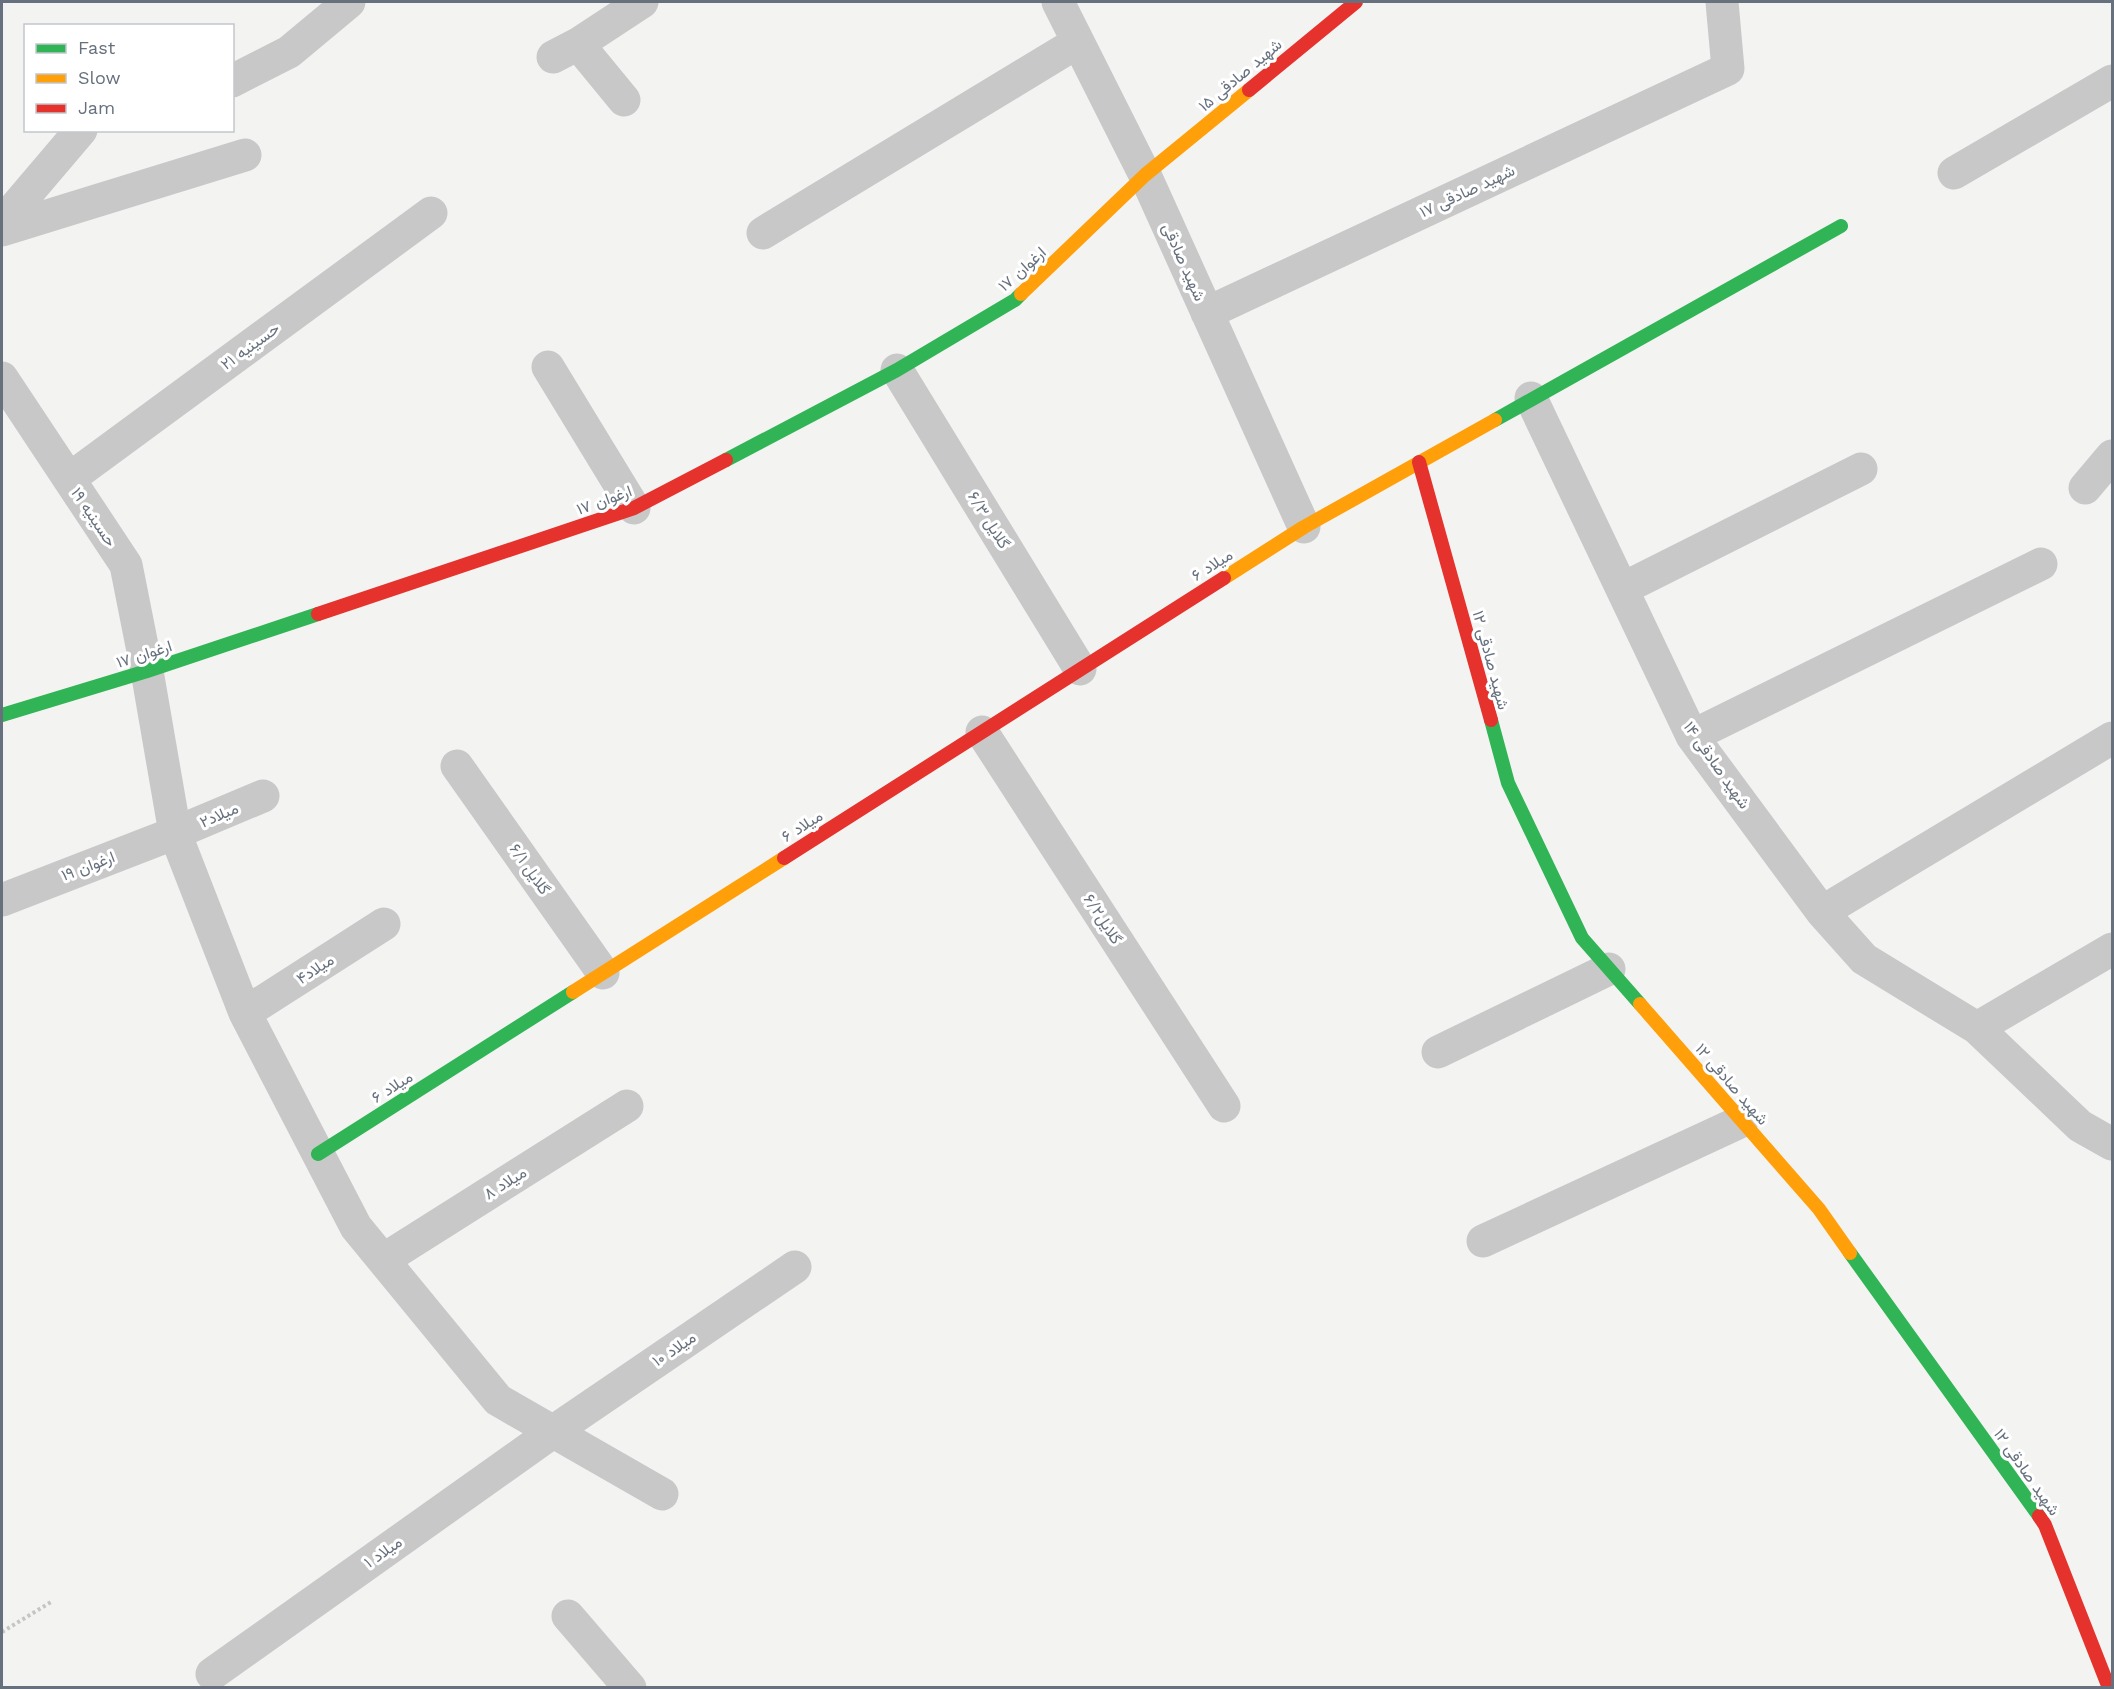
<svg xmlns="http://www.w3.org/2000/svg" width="2114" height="1689" font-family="'Work Sans',Vazirmatn,sans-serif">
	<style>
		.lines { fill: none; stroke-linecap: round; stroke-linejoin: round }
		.path { stroke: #c5c5c6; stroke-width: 4; stroke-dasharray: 3 3; stroke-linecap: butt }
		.street { stroke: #c8c8c9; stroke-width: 33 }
		.fast { stroke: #30b455; stroke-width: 14 }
		.slow { stroke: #ff9f0a; stroke-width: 14 }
		.jam { stroke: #e5322d; stroke-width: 14 }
		.labels { text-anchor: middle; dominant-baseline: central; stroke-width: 6; stroke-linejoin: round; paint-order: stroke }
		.street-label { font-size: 16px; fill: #67717e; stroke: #fff }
	</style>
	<rect width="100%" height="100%" fill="#f3f3f2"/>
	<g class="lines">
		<path class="path" d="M2,1632l49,-30"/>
		<path class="street" d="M1058,2l87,173 159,352
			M578,44l46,56
			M553,57l25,-13 64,-42
			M232,81l57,-29 60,-50
			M1954,173l158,-92
			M2,223l79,-93
			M2,230l243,-75
			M763,233l315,-191
			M1207,313l521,-244 -6,-67
			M548,367l86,141
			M897,370l183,299
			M2,378l124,187 21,106 28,162 70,180 111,214 142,173 164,94
			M1531,398l161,338 130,176 42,47 113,69 103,98 32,18
			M69,479l362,-266
			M2085,488l27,-32
			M1622,589l239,-120
			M982,732l242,374
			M1692,736l349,-172
			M457,766l146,207
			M2,900l173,-67 88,-37
			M1822,912l290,-174
			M245,1013l139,-89
			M1977,1028l135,-79
			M1438,1052l171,-83
			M1483,1241l259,-120
			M383,1260l244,-154
			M568,1616l62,72
			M212,1674l342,-243 241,-164"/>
		<path class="fast" d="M1495,420l346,-194
			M726,460l171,-90 118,-70 6,-6
			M2,715l145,-44 171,-57
			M1491,720l17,63 74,155 58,66
			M318,1154l255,-162
			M1850,1253l189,263"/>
		<path class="slow" d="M1021,294l124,-119 104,-85
			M1224,578l80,-51 191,-107
			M573,992l211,-134
			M1640,1004l179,205 31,44"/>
		<path class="jam" d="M1249,90l107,-88
			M1419,462l72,258
			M318,614l316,-106 92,-48
			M784,858l440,-280
			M2039,1516l6,9 64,163"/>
	</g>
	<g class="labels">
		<g class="street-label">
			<text transform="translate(1240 75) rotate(-40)">شهید صادقی ۱۵</text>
			<text transform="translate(1467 191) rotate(-25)">شهید صادقی ۱۷</text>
			<text transform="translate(1184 262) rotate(66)">شهید صادقی</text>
			<text transform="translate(1022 269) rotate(-42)">ارغوان ۱۷</text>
			<text transform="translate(250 346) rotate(-36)">حسینیه ۲۱</text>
			<text transform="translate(604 500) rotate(-20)">ارغوان ۱۷</text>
			<text transform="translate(94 517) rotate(56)">حسینیه ۱۹</text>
			<text transform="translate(989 520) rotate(58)">گلایل ۶/۳</text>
			<text transform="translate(1212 565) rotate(-32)">میلاد ۶</text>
			<text transform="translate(144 654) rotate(-18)">ارغوان ۱۷</text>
			<text transform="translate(1491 660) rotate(75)">شهید صادقی ۱۲</text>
			<text transform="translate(1717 765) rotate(55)">شهید صادقی ۱۴</text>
			<text transform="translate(219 815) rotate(-23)">میلاد۲</text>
			<text transform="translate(802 826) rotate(-32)">میلاد ۶</text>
			<text transform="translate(88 866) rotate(-21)">ارغوان ۱۹</text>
			<text transform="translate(530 869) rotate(55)">گلایل ۶/۱</text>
			<text transform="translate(1103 919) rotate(57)">گلایل۶/۲</text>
			<text transform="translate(315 969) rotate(-33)">میلاد۴</text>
			<text transform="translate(1732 1084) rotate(49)">شهید صادقی ۱۲</text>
			<text transform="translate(392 1087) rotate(-32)">میلاد ۶</text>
			<text transform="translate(505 1183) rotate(-32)">میلاد ۸</text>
			<text transform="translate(674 1349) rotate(-34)">میلاد ۱۰</text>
			<text transform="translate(2027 1472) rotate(55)">شهید صادقی ۱۲</text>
			<text transform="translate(383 1552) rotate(-35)">میلاد ۱</text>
		</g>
	</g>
	<rect width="2114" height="1689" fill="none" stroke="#67717e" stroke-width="6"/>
	<rect x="24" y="24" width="210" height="108" fill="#ffffff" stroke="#c2c6cb" stroke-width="1.5"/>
	<rect x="36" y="44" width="30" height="9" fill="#30b455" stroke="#c2c6cb" stroke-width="1.5"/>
	<text x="78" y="54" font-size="18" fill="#67717e">Fast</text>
	<rect x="36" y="74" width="30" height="9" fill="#ff9f0a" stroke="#c2c6cb" stroke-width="1.5"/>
	<text x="78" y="84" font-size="18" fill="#67717e">Slow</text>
	<rect x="36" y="104" width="30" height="9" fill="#e5322d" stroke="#c2c6cb" stroke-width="1.5"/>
	<text x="78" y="114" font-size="18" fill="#67717e">Jam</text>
</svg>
